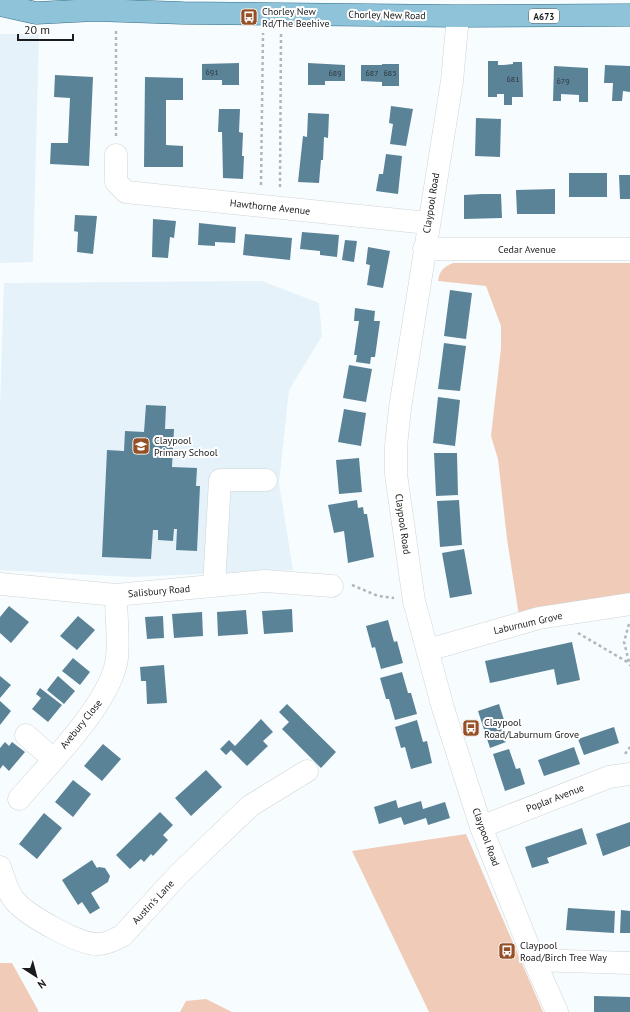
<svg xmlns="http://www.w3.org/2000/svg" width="630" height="1012" font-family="'PT Sans',sans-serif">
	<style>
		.built { fill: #e5f2f9 }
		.green { fill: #f0cbb7 }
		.building { fill: #5b8397 }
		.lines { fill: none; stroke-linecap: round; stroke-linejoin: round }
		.minor-casing { stroke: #cfd4d6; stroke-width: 23 }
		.major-casing { stroke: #346f87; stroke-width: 23 }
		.path { stroke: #b2b6b9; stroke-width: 2.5; stroke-dasharray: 3 3; stroke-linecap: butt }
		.minor { stroke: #fff; stroke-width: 22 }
		.major { stroke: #8ec3d9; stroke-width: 22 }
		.labels { text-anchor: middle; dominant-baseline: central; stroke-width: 4; stroke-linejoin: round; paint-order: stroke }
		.number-label { font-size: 8px; fill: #2a363c }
		.shield { fill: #fff; stroke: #5f6061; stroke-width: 1 }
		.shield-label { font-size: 9px; font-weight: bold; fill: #1a1c1d }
		.poi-label { font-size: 10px; fill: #1a1c1d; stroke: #fff; text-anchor: start }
		.street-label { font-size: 10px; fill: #1a1c1d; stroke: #fff }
	</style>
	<rect width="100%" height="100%" fill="#f7fcff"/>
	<path class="built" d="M0,34h39l-6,228 -33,1z
		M262,281l57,22 3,33 -33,54 -10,93 14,87 -162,7 -131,-7v-162l4,-125z"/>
	<path class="green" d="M453,263h177v336l-111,17 -12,-77 -9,-80 -7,-23 10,-88v-22l-15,-40 -48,-5c1,-10 6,-14 15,-18z
		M466,834l77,178h-114l-77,-161z
		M0,963h12l26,47v2h-38z
		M206,999l26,13h-52l6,-11z"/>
	<path class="building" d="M488,61h10v4h6l9,-1v-2h9l1,35h-11v8h-8v-11h-7v3h-9z
		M239,63v22h-17v-5h-20v-16z
		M308,63l37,2v16h-20v4h-17z
		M382,64h17v22h-17v-4l-21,-1v-16h21z
		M605,65l25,1v26l-7,-1 -1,10h-10l1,-18h-9z
		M554,66l34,2v34h-9v-7l-18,-1v7h-8z
		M55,75l38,2 -4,89 -39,-2 1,-21h17l2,-45 -16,-1z
		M145,77l38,1v22h-17v45l17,1v21h-39z
		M391,106l22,3 -7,37 -16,-2 3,-20 -4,-1z
		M219,109h21l-1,23 4,1 -1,23h2l-1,23 -20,-1 -1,-46h-4z
		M308,113l21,1 -1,24 -4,-1 -1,23h-2l-2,23 -21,-1 5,-46 4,1z
		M476,118l25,1 -1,38 -25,-1z
		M386,154l16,2 -4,38 -22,-3 3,-17h4z
		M569,173h38v24h-38z
		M619,175h11v24h-10z
		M555,189v25h-38l-1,-24z
		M482,194h19l1,24 -38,1v-24z
		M75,215l22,1 -4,38 -16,-2 1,-20 -4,-1z
		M153,219l23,2 -2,17 -4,-1 -2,21 -16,-1z
		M199,223l37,4 -1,16 -20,-1v4l-17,-1z
		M302,232l37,3 -2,22 -17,-2v-4l-20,-2z
		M245,234l47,4 -2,22 -47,-5z
		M345,240l12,1 -3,21 -12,-2z
		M368,247l22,4 -7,37 -16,-3 3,-20 -4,-1z
		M450,290l22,3 -6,46 -22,-3z
		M355,308l20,3 -1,10h6l-5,36h-4l-1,7 -14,-2 1,-7h-3l5,-34h-5z
		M444,343l22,3 -6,45 -22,-2z
		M349,365l23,4 -6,33 -23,-4z
		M438,397l22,3 -5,46 -22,-3z
		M146,405l20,1 -1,23h9l-2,38 25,1 -1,18h4l-3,65 -21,-1 1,-21h-3l-1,12 -15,-1v-10h-5l-2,29 -49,-2 5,-107 17,1 1,-20 19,1z
		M344,409l22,4 -5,33 -23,-4z
		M434,453h23l1,42 -22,1z
		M359,458l3,34 -23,2 -3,-34z
		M357,500l1,8 5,-1 1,7h3l7,43 -26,6 -4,-32 -10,2 -6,-28z
		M459,500l3,45 -22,2 -3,-46z
		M464,549l8,45 -22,4 -8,-45z
		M9,606l20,16 -18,21 -11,-10v-16z
		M292,609l1,23 -29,2 -2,-23z
		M246,610l2,24 -30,2 -1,-24z
		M202,612l1,24 -29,2 -2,-24z
		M78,616l17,14 -18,20 -17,-14z
		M163,616l1,22 -17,1 -2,-22z
		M388,620l6,22 3,-1 6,22 -22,6 -6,-22 -3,1 -6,-22z
		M572,642l8,38 -23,5 -3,-16 -64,14 -5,-22z
		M73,658l17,14 -10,13 -18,-14z
		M164,665l3,38 -20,1 -1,-23h-5l-1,-14z
		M402,672l6,21h3l6,21 -22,6 -6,-21h-3l-6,-21z
		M0,676l11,9 -11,13z
		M58,676l17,15 -11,13 -17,-14z
		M40,688l22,17 -14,17 -16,-13 9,-11 -5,-4z
		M0,701l11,10 -11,14z
		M287,704l49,48 -15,16 -39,-39 7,-7 -10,-10z
		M499,704l5,16 -5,2 7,20 -16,6 -12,-37z
		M261,719l12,13 -10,9 5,5 -21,20 -16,-16 -5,5 -6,-6 9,-9 6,6z
		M417,720l6,22 4,-1 5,22 -21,6 -6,-22 -4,1 -6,-21z
		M614,727l5,16 -35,12 -6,-16z
		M5,742l4,4 3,-4 13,10 -16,19 -6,-6 -3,4v-21z
		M103,744l18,15 -19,22 -18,-15z
		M574,747l6,17 -36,12 -6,-16z
		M509,749l7,20 4,-1 5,16 -20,7 -12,-37z
		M206,770l16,17 -31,29 -16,-18z
		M73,780l18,14 -18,23 -18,-15z
		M396,800l2,8 23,-7 2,8 22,-7 5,16 -22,7 -2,-7 -22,7 -3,-8 -22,7 -5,-17z
		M160,812l13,13 -10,10 5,5 -15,16 -2,-2 -7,8 -3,-3 -11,10 -14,-14z
		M44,813l18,15 -25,31 -18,-15z
		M630,822v24l-27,10 -7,-22z
		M582,828l5,16 -40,14 2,5 -17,5 -7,-21z
		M92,860l5,8 2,-1 6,1 5,8 -2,6 -17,11 9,15 -10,6 -8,-12 -4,3 -16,-25z
		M568,908l47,3 -1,22 -48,-3z
		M621,910l9,1v22h-10z
		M594,996l36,1v15h-36z"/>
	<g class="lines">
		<defs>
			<path id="minor" d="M458,16l-6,65 -52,327 -4,38v28l18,127 29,107 38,119 53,133 23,52
				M116,155v27l10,10 302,31
				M424,249h206
				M0,584l116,11 149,-14 67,5
				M214,586l6,-106h46
				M428,650l111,-32 91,-14
				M26,735l27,24
				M19,799c29,-34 93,-97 98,-141 2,-20 -1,-43 -1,-63
				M481,827l128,-50 21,-3
				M0,867c4,11 7,25 15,34 12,14 65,45 84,43 8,0 16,-5 23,-8l57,-62 71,-68 57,-35
				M534,960l96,3"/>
			<path id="major" d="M0,5l36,8 59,-3 88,3 275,3 172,-1"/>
		</defs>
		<use href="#minor" class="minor-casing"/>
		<use href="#major" class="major-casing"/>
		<path class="path" d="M116,136v-107
			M261,185l2,-152
			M280,187l1,-153
			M352,585l26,11 16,2
			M629,624l-5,18 6,24
			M578,633l51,30
			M625,754l5,-7"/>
		<use href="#minor" class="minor"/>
		<use href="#major" class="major"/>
	</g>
	<defs>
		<symbol id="bus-square" viewBox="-11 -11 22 22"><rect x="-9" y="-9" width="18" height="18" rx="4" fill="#965026" stroke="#fff"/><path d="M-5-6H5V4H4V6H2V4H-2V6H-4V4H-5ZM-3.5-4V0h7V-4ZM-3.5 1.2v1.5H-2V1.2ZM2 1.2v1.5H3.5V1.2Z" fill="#fff"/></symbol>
		<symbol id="school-square" viewBox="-11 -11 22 22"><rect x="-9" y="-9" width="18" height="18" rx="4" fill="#965026" stroke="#fff"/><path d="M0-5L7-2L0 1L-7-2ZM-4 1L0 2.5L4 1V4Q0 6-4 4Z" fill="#fff"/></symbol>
	</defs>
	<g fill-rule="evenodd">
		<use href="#bus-square" x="239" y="7" width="20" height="20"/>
		<use href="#school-square" x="131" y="436" width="20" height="20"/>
		<use href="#bus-square" x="461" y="718" width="20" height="20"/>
		<use href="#bus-square" x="497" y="941" width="20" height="20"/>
	</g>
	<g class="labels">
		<g class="number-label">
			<text x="212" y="72">691</text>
			<text x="335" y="73">689</text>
			<text x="372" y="73">687</text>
			<text x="390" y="73">685</text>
			<text x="513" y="79">681</text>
			<text x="563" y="81">679</text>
		</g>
		<rect class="shield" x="529" y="9" width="30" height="14" rx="3"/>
		<g class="shield-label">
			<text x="544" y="16">A673</text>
		</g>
		<g class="poi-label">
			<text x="262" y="11">Chorley New<tspan x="262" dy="12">Rd/The Beehive</tspan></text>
			<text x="154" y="440">Claypool<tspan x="154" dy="12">Primary School</tspan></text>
			<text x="484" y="722">Claypool<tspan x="484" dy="12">Road/Laburnum Grove</tspan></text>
			<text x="520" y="945">Claypool<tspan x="520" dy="12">Road/Birch Tree Way</tspan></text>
		</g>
		<g class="street-label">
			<text transform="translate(387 15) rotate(1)">Chorley New Road</text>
			<text transform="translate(431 203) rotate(-81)">Claypool Road</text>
			<text transform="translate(270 207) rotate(6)">Hawthorne Avenue</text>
			<text x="527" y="249">Cedar Avenue</text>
			<text transform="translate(403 524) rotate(82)">Claypool Road</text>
			<text transform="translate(159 591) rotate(-5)">Salisbury Road</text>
			<text transform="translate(528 623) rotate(-13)">Laburnum Grove</text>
			<text transform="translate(81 724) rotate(-51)">Avebury Close</text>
			<text transform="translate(555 798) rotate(-21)">Poplar Avenue</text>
			<text transform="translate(486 837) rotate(70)">Claypool Road</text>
			<text transform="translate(153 902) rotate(-47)">Austin's Lane</text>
		</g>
	</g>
	<g transform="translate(36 976) rotate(144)" stroke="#ffffff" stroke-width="3" paint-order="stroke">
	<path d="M0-3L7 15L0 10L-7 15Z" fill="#1a1c1d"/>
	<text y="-6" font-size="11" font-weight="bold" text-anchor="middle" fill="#1a1c1d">N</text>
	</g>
	<path d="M18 34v6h55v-6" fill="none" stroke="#1a1c1d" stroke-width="2"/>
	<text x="24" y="34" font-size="12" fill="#1a1c1d" stroke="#ffffff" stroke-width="3" paint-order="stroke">20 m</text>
</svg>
